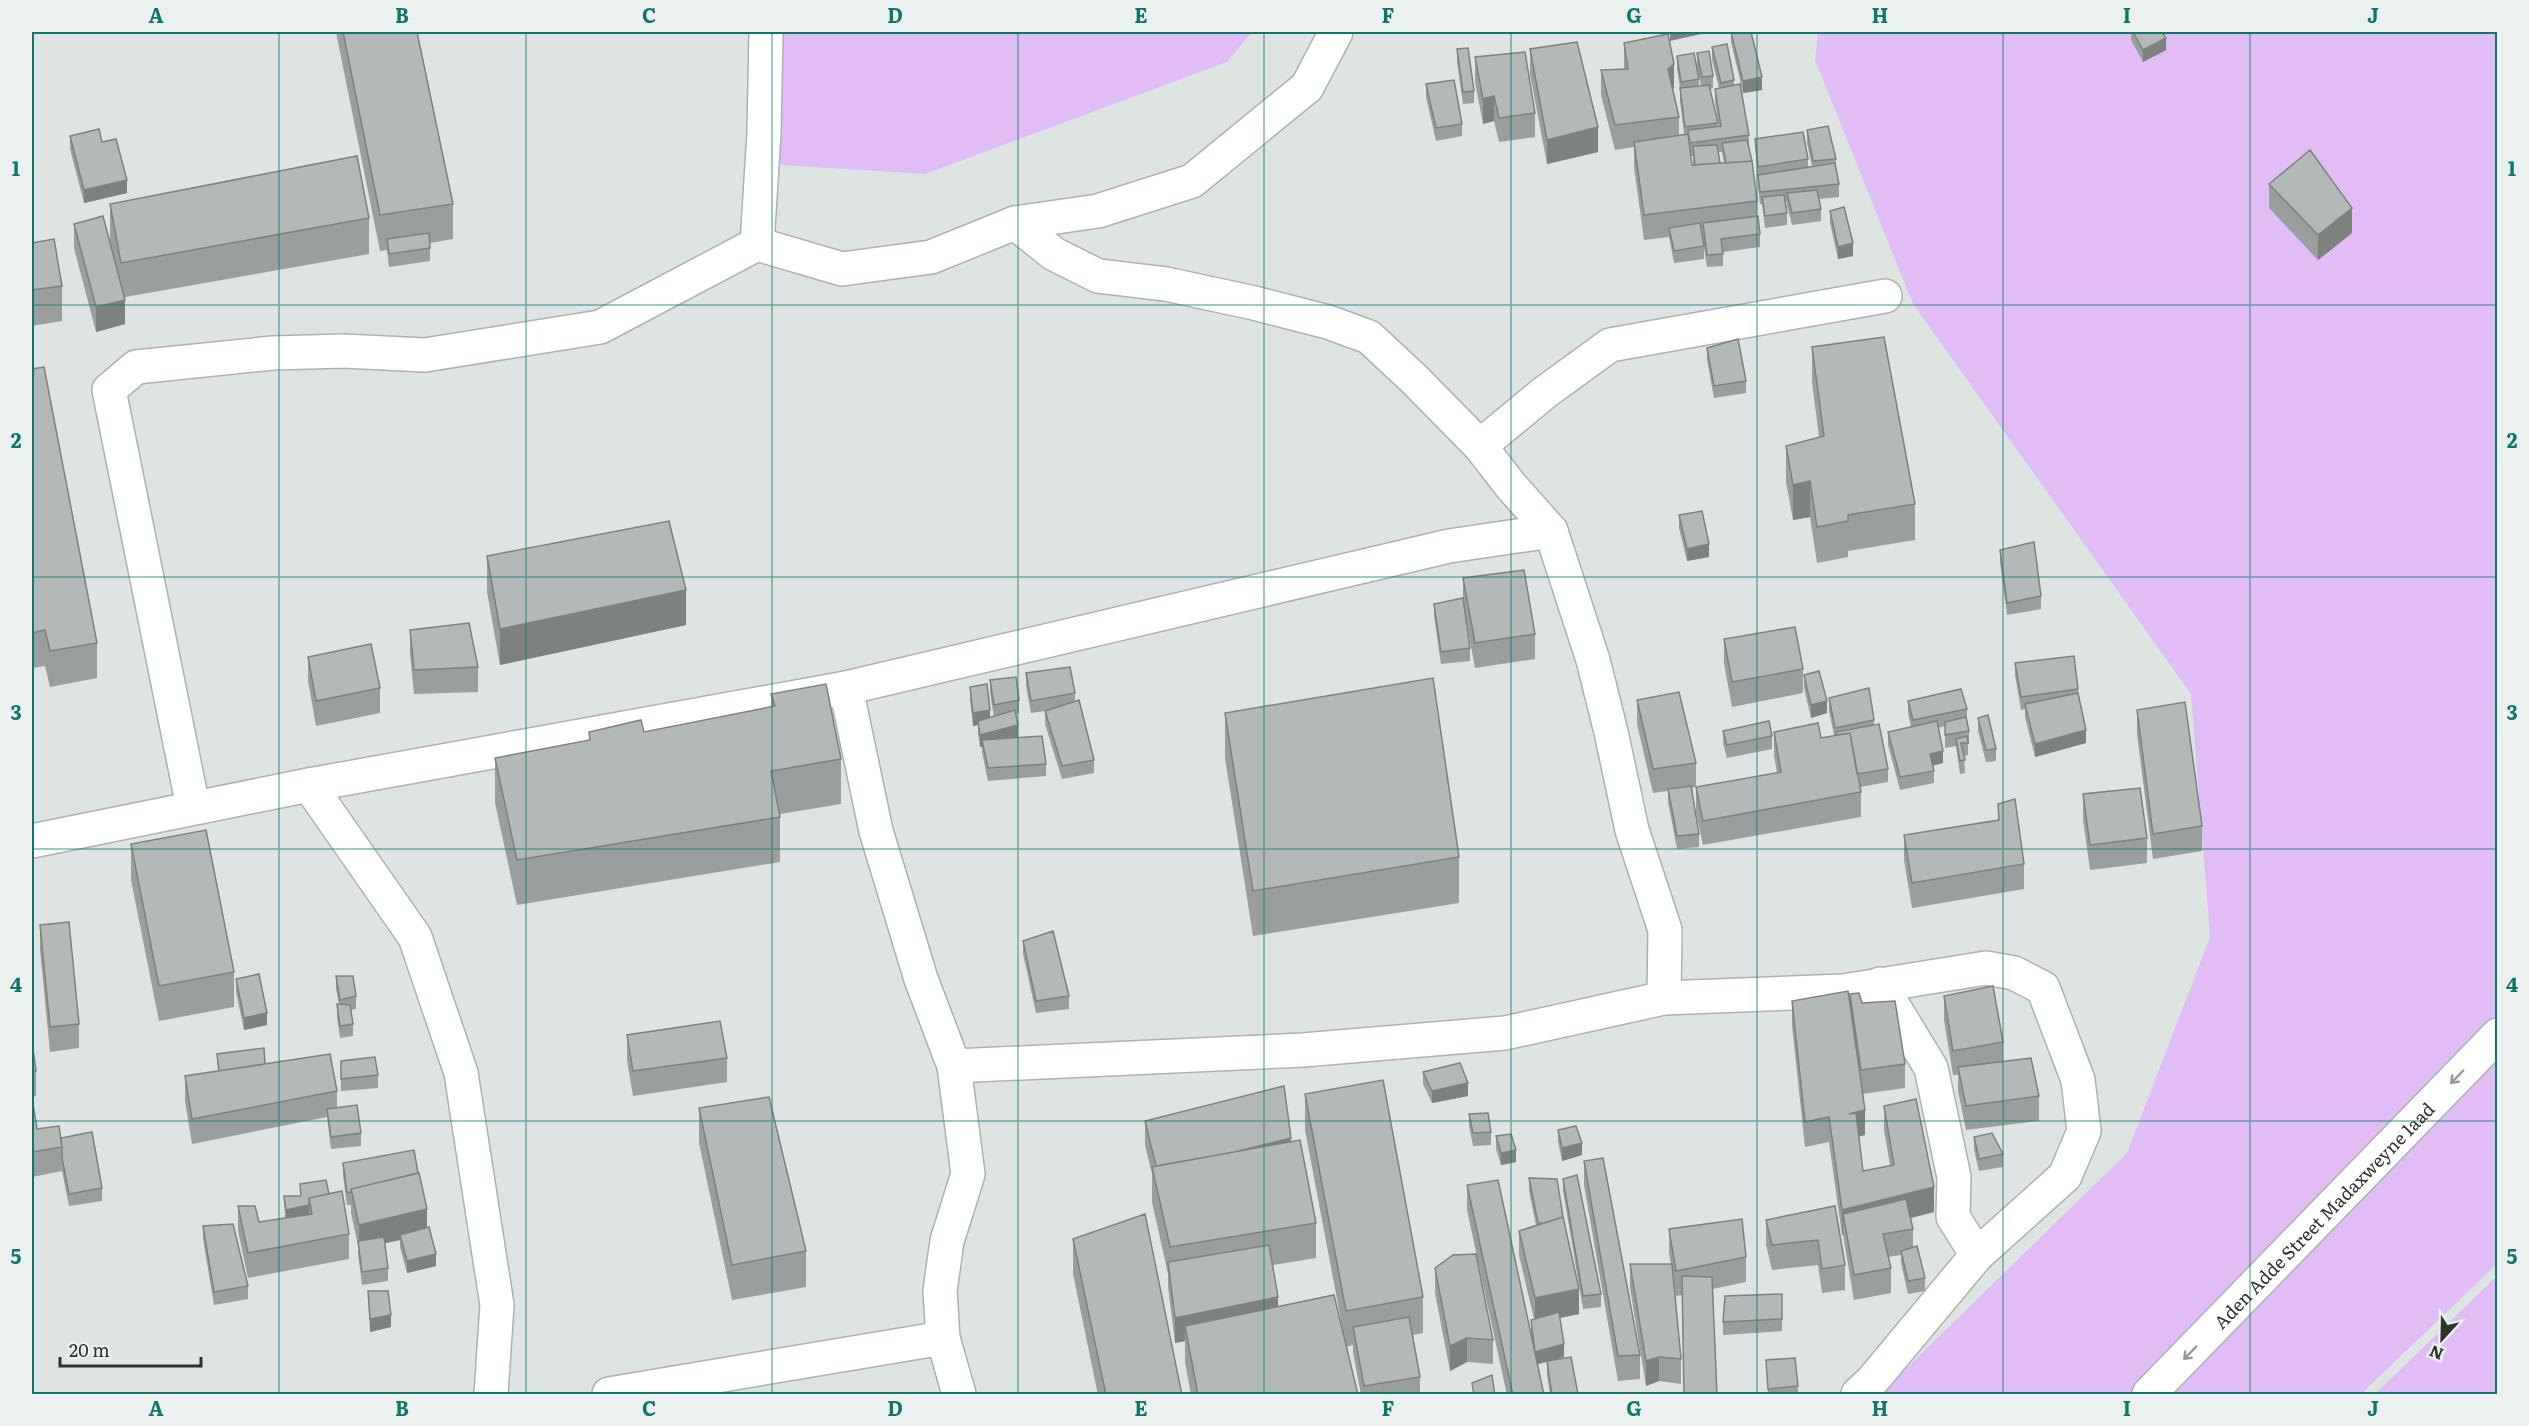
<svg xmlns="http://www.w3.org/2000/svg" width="2529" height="1426" font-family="Literata,serif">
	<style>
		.green { fill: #e1bdf5 }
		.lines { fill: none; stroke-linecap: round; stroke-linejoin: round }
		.street-casing { stroke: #acb2af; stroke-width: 36 }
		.street { stroke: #fff; stroke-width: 33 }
		.wall { fill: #9a9f9d; fill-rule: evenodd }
		.shaded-wall { fill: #7d827f }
		.building { fill: #b3b9b6; stroke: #7d827f; stroke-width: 1.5 }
		.oneway { stroke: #989898 }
		.grid { fill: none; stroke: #0f766e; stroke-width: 1.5; stroke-opacity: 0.55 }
		.labels { text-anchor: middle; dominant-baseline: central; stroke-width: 4.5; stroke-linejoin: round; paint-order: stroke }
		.street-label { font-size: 18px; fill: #303231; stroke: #ebf1ee }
		.neatline { fill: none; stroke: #0f766e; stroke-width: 2 }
		.grid-label { font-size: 20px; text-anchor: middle; font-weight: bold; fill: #0f766e }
	</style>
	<rect width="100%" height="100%" fill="#dee4e1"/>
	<path class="green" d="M758,32h494l-25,30 -302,112 -144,-9z
		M1818,32h679v1232l-136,130h-481l247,-241 83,-216 -19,-243 -278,-390 -98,-244z
		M2497,1276v118h-122z"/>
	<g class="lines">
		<defs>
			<g id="street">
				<path d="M1015,223l39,31 44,22 68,8 88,19 74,19 41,15 45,42 66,67 31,40 40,45"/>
				<path d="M757,244l7,-111 2,-101"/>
				<path d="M1480,446l64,-53 66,-48 275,-49"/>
				<path d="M846,688l30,143 45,148 33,87 14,108 -21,67 -7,50 3,47 16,56"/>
				<path d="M309,785l106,152 46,136 36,232 -6,89"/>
				<path d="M193,807l-84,-417 27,-23 137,-14 71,-2 81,4 175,-28 157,-83 85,25 89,-12 84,-34 83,-12 94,-30 115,-94 29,-55"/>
				<path d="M32,841l277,-56 537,-97 603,-142 102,-15 42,129 18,72 21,98 33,100 -1,68"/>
				<path d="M1880,984l51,84 23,109 -1,40 24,38"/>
				<path d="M954,1066l349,-16 202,-17 159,-35 179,-7 143,-23 28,5 29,15 35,92 6,51 -19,45 -88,79 -105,126 -14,13"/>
				<path d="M609,1394l334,-56"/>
				<path id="s1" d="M2149,1394l349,-359"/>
			</g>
		</defs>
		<use href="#street" class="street-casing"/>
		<use href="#street" class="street"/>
	</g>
	<path class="wall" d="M336,32h81l36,172v35l-23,4v18l-41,6 -2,-17 -7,1z
		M1731,32h20l11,58 -19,3 -12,-51z
		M2131,32h31l4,18 -23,12 -12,-22z
		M1624,43l50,45 -1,1 6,28v18l5,-1 -4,-33v-13l-3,-19v-13l22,23v7h2l-4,-20v-13l16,23v12l-3,1 8,37h1l-4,-24v-13l4,-1 -7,-28v-13l22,33v5l15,50v13l8,53v15l3,18v13l-37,5v14l-16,1 -3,-19v11l-30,4 -5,-26 -25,3 -10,-73v-20l-19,3 -14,-55v-25l23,-1zM1718,152h4l2,11h-4zM1691,156h2v9h-1z
		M1457,49l17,42v12l-11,1 -6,-42z
		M1530,49l68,103 -51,12 -17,-90z
		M1475,57l60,56v24l-36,5 -5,-21 -11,3 -8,-42z
		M1426,84l36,40v12l-26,5 -10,-44z
		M1807,130l29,29v8l3,17v13l-20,2 2,10v12l-29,4 -5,-19v-4h-2l2,11v12l-22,3 -3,-24h-2l-2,-17 -3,-48 53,20v8l4,-1 -5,-23z
		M70,136l32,6 25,51 -43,10 -14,-54z
		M2269,184l83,49 -34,27 -49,-52z
		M110,204l259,14v36l-244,43v27l-29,8 -22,-84v-24l36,15z
		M1830,211l23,45 -15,3 -8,-36z
		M32,243l30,43v35l-30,5z
		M1812,347l103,157v36l-67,11v6l-31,6 -7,-46 -17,3 -7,-38v-36l33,-9 -7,-55z
		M1707,348l39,33v12l-32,5 -7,-38z
		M32,369l65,274v35l-47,9 -5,-21 -13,2z
		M1679,515l30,42 -22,4 -8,-33z
		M2000,550l41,46v13l-34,6 -7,-53z
		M487,556l199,69 -186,40 -13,-73z
		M1463,578l72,56v25l-60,9 -12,-65z
		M1434,604l36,44v13l-29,3 -7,-48z
		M410,630l68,37v25l-64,2 -4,-40z
		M1724,639l79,30v24l-71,14 -8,-43z
		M308,657l72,31v25l-64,13 -8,-45z
		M2015,663l63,26 8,54 -51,14 -10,-40v-8l-4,1 -6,-35z
		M1026,673l49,20v8l19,59v13l-32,6 -17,-55v-13l-14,2 -5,-27z
		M1804,675l23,38 -16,5 -7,-30z
		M990,680l29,20v13l-3,1 2,23 28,27v12l-58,5 -6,-29v-5h-2l-2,-13v-9l-5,1 -3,-26v-13l20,31 4,-1 -4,-24z
		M771,694l70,65v45l-61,10v48l-263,43 -22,-102v-45l94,-17v-9h55l127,-25z
		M1829,698l45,22v5l14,44v13l-28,5 1,5v25l-158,28 -7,-33v-25l81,-14 -3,-17v-24l47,6 13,-3 -5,-24z
		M1637,700l59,63v24l-4,1 7,46v13l-22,2 -9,-47v-11l-15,2 -16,-69z
		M1908,701l59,8v11l2,11v13h-1v11l-4,1 1,17 -5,1 -4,-28 -11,2v-22l-7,2 5,35 -10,3 1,5v12l-34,7 -12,-45v-13l23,-5 -3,-14z
		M2137,710l65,116v25l-49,8 -16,-125z
		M1225,713l234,144v46l-206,33 -28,-178z
		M1978,718l18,31v12l-10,1 -8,-31z
		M1723,731l49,5v13l-45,9 -4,-15z
		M2083,794l64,44v25l-57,7 -7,-51z
		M1998,804l26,60v25l-112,19 -8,-48v-25l94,-15z
		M131,844l103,128v35l-75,14 -28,-141z
		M40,925l39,99v24l-29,4 -10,-102z
		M1023,941l46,55v13l-33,4 -13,-59z
		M336,976l20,20v13l-5,1 2,14v12l-13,2 -3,-21v-13h2l-3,-15z
		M236,979l31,46 -23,5 -8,-38z
		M1850,994l12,9 43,61v24l-43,6 3,41 -6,1 4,35 27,-6 -6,-35v-24l50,106 -23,6 2,11v18l12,31v13l-17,3 -7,-31v-8l-13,2 3,11v25l-37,7 -11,-65h-1l-13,-93 -24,5 -13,-121v-25l58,7z
		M1944,996l59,46v19l36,35v25l-73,9 -8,-39v-16h-5l-9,-55z
		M627,1035l100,23v24l-94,14 -6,-36z
		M32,1041l4,30v25l-4,1z
		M217,1054l48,10 72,27v17l24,25v13l-30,3 -4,-32 -135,27 -7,-43v-25l33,-5z
		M341,1061l37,14v13l-37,3z
		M1423,1072l45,24 -36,7 -9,-19z
		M1305,1094l118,203v36l-10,2 7,42v18h-59l-8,-43v-7l-7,2 12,48h-167l-6,-33v-21l-10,2 -7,-56v-13l-16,-72v-28l-7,-29v-24l146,20 25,82v35l-43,7 5,41 65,25 -38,-201z
		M32,1097l5,32 24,9 41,50v13l-33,5 -7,-35 -30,6z
		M699,1108l107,143v36l-74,13 -33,-157z
		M1469,1114l22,18v13l-18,1 -4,-20z
		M1558,1130l24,25 -20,6 -4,-19z
		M1496,1136l20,26 -15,3 -5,-16z
		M1974,1137l29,17v13l-24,4 -5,-21z
		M1584,1161l56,194v24l-22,2 -34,-196z
		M343,1163l84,65 9,38 -29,7 -7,-26v-7l-15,3 3,25v13l-26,4 -4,-31v-9l-7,-32v-8h-4l-4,-29z
		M1529,1178l50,136 -19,4 4,39 -15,4 29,34h-28l-3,-21v-13l-9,3 6,31h-37l-40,-185v-25l64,147v-12l3,-1 -15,-64v-24l17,-6 -7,-34z
		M1563,1179l38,115v13l-18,2 -20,-118z
		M329,1194l20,40v25l-101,19 -10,-47v-25l21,16 26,-4 -1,-22h16z
		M1835,1206l10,59v25l-23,3 -4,-28 -46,5 -6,-25v-25z
		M203,1226l45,60v13l-34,6 -11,-66z
		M1669,1229l77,28v25l-33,7 4,106h-33l-2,-100 -6,1 -2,-13 7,76v25l-22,-3 -13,5 -16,-98v-24h41l-2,-10z
		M1073,1239l109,156h-84l-25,-121z
		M1435,1268l58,72v24l-26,-2 -17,9 -15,-78z
		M368,1291l23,36 -21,5z
		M1782,1294v37l-59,4v-13z
		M1766,1360l32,26v9h-30z"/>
	<path class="shaded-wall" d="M1670,32h40l-40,9z
		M2166,38v12l-23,12v-12z
		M1674,64v24l-6,5v-24z
		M1762,77v13l-19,3v-12z
		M1494,96v25l-11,3v-25z
		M1598,127v25l-51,12v-24z
		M127,180v13l-43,10v-13z
		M2352,208v25l-34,27v-25z
		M1853,243v13l-15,3v-12z
		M125,300v24l-29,8v-25z
		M1810,481v36l-17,3v-35z
		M1709,544v13l-22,4v-12z
		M686,590v35l-186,40v-36z
		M1827,701v12l-16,5v-13z
		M990,710v12l-12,-1v4l-5,1v-13z
		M1018,725v12l-36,3v7h-2v-12z
		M2086,730v13l-51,14v-13z
		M1943,751v12l-13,3v-12z
		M267,1013v12l-23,5v-12z
		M1468,1083v13l-36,7v-12z
		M1865,1110v25l-16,4v-25z
		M1291,1138v24l-133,9z
		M1582,1143v12l-20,6v-13z
		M1516,1150v12l-15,3v-12z
		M1934,1187v25l-87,22 -4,-20v21h-1v-25z
		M309,1205v12l-23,5v-12z
		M427,1209v25l-27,1v5l-41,9v-24z
		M436,1254v12l-29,7v-12z
		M1579,1289v25l-44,9v-25z
		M1278,1297v24l-93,5v15l-10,2v-25z
		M391,1315v12l-21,5v-13z
		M1467,1338v24l-17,9v-25z
		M1564,1344v13l-29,8v-13z
		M1659,1357v24l-13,5v-25z"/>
	<path class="building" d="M343,32h74l36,172 -73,11z
		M1731,32h20l11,45 -19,4z
		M2133,32h29l4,6 -23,12z
		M1668,34l6,30 -6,5 11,48 -64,8 -14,-55 27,-1 -4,-26z
		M1577,42l21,85 -51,13 -17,-91z
		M1727,44l7,36 -13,3 -9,-36z
		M1468,48l6,43 -11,1 -6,-43z
		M1709,51l4,25 -11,1 -5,-24z
		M1525,52l10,61 -36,5 -5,-22 -11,3 -8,-42z
		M1694,53l5,26 -18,3 -4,-26z
		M1454,80l8,44 -26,4 -10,-44z
		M1740,84l9,51 -59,8 -2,-13 33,-4 -6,-37z
		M1709,85l9,38 -33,4 -5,-39z
		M1828,126l8,33 -23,2 -6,-31z
		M99,129l3,13 14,-3 11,41 -43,10 -14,-54z
		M1803,132l5,27 -50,8 -3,-28z
		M1688,134l4,31 60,-4 5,40 -113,14 -10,-73z
		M1747,140l5,21 -26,2 -4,-20z
		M1717,145l3,18 -25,2 -2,-19z
		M2310,150l42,58 -34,27 -49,-51z
		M357,156l12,62 -248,45 -11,-59z
		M1835,163l4,21 -79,8 -2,-17z
		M1817,190l4,19 -29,4 -5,-20z
		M1784,195l3,18 -22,3 -3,-19z
		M1844,207l9,36 -15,4 -8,-36z
		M103,216l22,84 -29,7 -22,-83z
		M1758,216l2,18 -39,5 2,15 -16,1 -4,-32z
		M1700,223l4,23 -30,5 -5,-23z
		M429,233l1,15 -41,6 -2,-15z
		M54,239l8,47 -30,4v-47z
		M1884,337l31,167 -67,11v6l-31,6 -7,-46 -17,4 -7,-39 38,-10 -12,-89z
		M1738,339l8,42 -32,5 -7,-38z
		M44,367l53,276 -47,8 -5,-21 -13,3v-264z
		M1702,511l7,33 -22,5 -8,-34z
		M669,521l17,69 -186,39 -13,-73z
		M2034,542l7,54 -34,7 -7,-53z
		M1524,570l11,64 -60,9 -12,-65z
		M1463,598l7,50 -29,4 -7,-48z
		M469,623l9,44 -64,3 -4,-40z
		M1795,627l8,42 -71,13 -8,-43z
		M371,644l9,44 -64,13 -8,-44z
		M2074,656l4,33 -57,8 -6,-34z
		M1070,667l5,26 -44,8 -5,-28z
		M1819,671l8,30 -16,4 -7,-30z
		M1016,677l3,23 -25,5 -4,-25z
		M1433,678l26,179 -206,34 -28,-178z
		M826,684l15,75 -70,12 9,46 -263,43 -22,-102 95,-18 -1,-8 52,-12 3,12 131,-26 -4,-12z
		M987,684l3,26 -17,3 -3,-26z
		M1869,688l5,32 -39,8 -6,-30z
		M1961,689l6,20 -54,11 -5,-19z
		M1679,692l17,71 -43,6 -16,-69z
		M2078,693l8,37 -51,14 -10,-40z
		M1079,700l15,60 -32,6 -17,-55z
		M2185,702l17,124 -49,8 -16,-124z
		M1015,710l3,15 -38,10 -2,-14z
		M1988,715l8,34 -10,1 -8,-32z
		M1966,717l3,14 -24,4v-13z
		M1769,721l3,15 -45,9 -4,-14z
		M1937,721l6,30 -13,3 4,17 -34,6 -12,-45z
		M1818,723l3,15 29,-5 11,59 -158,29 -7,-34 85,-15 -7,-40z
		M1879,724l9,45 -31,5 -7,-41 -14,2v-3z
		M1042,736l4,28 -58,4 -6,-28z
		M1967,736l1,7h-7l4,17 -5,1 -4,-22z
		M1691,786l8,48 -22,2 -9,-47z
		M2140,788l7,50 -57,7 -7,-51z
		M2015,799l9,65 -112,19 -8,-48 95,-15 -1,-16z
		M206,830l28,142 -75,14 -28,-142z
		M69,922l10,102 -29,3 -10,-102z
		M1053,931l16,65 -33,5 -13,-60z
		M259,974l8,39 -23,5 -8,-39z
		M336,976h17l3,20 -16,4z
		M1993,986l10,56 -50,9 -9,-55z
		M1848,991l17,119 -16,4 7,-1 7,58 31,-6 -10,-59 32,-7 18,88 -92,23 -13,-93 -24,5 -13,-121z
		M1859,993l3,10 33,-2 10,63 -44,6 -11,-76z
		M337,1004l13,1 3,19 -13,2z
		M720,1021l7,37 -94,13 -6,-36z
		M32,1041l4,30 -4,1z
		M264,1048l1,16 -46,7 -2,-17z
		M330,1054l7,37 -145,28 -7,-43z
		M375,1057l3,18 -37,4v-18z
		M2031,1058l8,38 -73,10 -8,-39z
		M1460,1063l8,20 -36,8 -9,-19z
		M1383,1080l40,217 -77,14 -41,-217z
		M1284,1086l7,52 -57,14 -78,14 -11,-45z
		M32,1097l5,32 22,-3 3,21 -30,5z
		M769,1097l37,154 -74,14 -33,-157z
		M357,1105l4,28 -30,4 -4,-28z
		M1488,1113l3,19 -18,1 -4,-19z
		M1576,1126l6,17 -20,5 -4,-18z
		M92,1132l10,56 -33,6 -7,-36v-11l-1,-9z
		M1992,1133l11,21 -24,5 -5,-22z
		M1511,1134l5,16 -15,3 -5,-17z
		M1300,1140l16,83 -146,24 -18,-80z
		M414,1150l4,23 -67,16v3l-4,1 -4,-30z
		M1603,1158l37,197 -22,1 -34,-195z
		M419,1173l8,36 -68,16 -8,-36z
		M1577,1175l24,119 -18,2 -20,-117z
		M1529,1178l28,1 6,38 -19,6h-6z
		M326,1180l3,14 -20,4v7l-23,5 -2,-14h17l-1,-12z
		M1498,1180l46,215h-31l-46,-210z
		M342,1191l7,43 -101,19 -10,-47h17l4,16 53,-8 -3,-16z
		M1906,1199l7,30 -30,5 8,34 -37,7 -11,-61z
		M1835,1206l10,59 -23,4 -4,-29 -46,5 -6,-25z
		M1145,1214l37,181h-76l-33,-156z
		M1563,1217l16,72 -44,9 -16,-67z
		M1742,1219l4,38 -70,14 -7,-42z
		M233,1224l15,62 -34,6 -11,-66z
		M429,1227l7,27 -29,7 -7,-26z
		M384,1237l4,31 -26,4 -4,-31z
		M1269,1245l9,52 -103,21 -7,-56z
		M1917,1246l8,32 -17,3 -7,-30z
		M1476,1254l17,86 -26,-2 -17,8 -15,-78 18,-13z
		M1630,1264h42l9,95 -22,-2 -13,4z
		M1682,1276l30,1 5,118h-33z
		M368,1291h20l3,24 -21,4z
		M1782,1294v25l-59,3 2,-26z
		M1334,1295l24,100h-160l-13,-69z
		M1559,1312l5,32 -29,8 -4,-32z
		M1409,1317l11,60 -56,9 -11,-59z
		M1571,1357l7,37 -26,1 -5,-34z
		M1795,1358l3,28 -30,3 -2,-29z
		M1492,1375l3,20h-21l-2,-12z"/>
	<defs><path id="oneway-shaft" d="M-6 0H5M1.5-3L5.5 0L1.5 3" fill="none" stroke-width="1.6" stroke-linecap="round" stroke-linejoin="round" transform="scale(1.5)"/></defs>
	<g class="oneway">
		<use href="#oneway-shaft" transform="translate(2457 1077) rotate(134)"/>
		<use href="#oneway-shaft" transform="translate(2190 1353) rotate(134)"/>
	</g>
	<path class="grid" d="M279,32v1362M526,32v1362M772,32v1362M1018,32v1362M1264,32v1362M1511,32v1362M1757,32v1362M2003,32v1362M2250,32v1362M32,305h2466M32,577h2466M32,849h2466M32,1121h2466"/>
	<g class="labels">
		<g class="street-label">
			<text stroke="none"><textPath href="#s1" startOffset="250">Aden Adde Street Madaxweyne 1aad</textPath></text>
		</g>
	</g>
	<rect width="2529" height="1426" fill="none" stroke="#ebf1ee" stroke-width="66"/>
	<g transform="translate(2442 1339) rotate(202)" stroke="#ebf1ee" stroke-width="4.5" paint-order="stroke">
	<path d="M0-4.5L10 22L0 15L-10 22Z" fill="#303231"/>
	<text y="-9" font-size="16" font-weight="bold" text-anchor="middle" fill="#303231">N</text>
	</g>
	<path d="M60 1357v9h141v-9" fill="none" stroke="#303231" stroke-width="3"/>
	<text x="69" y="1357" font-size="18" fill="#303231" stroke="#ebf1ee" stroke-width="4.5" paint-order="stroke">20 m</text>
	<rect x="33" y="33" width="2463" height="1360" class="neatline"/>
	<g class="grid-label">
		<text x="156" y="23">A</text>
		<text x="402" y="23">B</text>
		<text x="649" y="23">C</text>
		<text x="895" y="23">D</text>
		<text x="1141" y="23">E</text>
		<text x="1388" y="23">F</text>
		<text x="1634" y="23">G</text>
		<text x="1880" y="23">H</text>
		<text x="2127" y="23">I</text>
		<text x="2373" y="23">J</text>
		<text x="16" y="176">1</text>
		<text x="2512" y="176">1</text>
		<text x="16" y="448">2</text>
		<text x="2512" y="448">2</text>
		<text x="16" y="720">3</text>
		<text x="2512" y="720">3</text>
		<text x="16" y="992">4</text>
		<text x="2512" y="992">4</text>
		<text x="16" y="1264">5</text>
		<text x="2512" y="1264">5</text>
		<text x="156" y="1416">A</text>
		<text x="402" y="1416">B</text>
		<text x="649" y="1416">C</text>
		<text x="895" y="1416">D</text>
		<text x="1141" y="1416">E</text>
		<text x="1388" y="1416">F</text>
		<text x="1634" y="1416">G</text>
		<text x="1880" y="1416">H</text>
		<text x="2127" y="1416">I</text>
		<text x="2373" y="1416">J</text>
	</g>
</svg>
